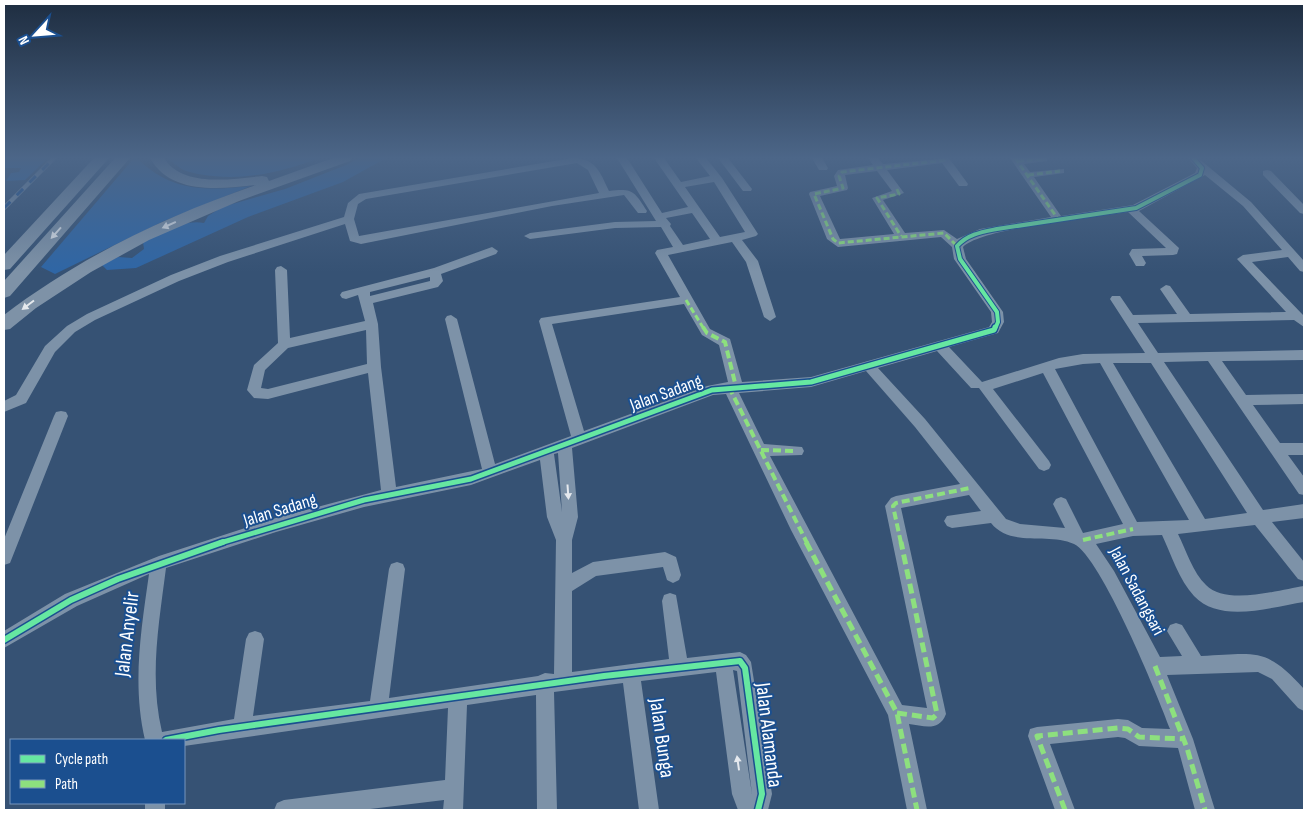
<svg xmlns="http://www.w3.org/2000/svg" width="1308" height="814" font-family="'Sofia Sans Condensed',sans-serif">
	<style>
		.green { fill: #2f66a5 }
		.lines { fill: none; stroke-linecap: round; stroke-linejoin: round }
		.minor { fill: #7d92a8; fill-rule: evenodd }
		.highway { fill: #7e92a7; fill-rule: evenodd }
		.rail-casing { stroke: #7e92a7; stroke-width: 4.5 }
		.rail { stroke: #1b4f8f; stroke-width: 3; stroke-dasharray: 9; stroke-linecap: butt }
		.quiet-far2 { stroke: #8de07e; stroke-width: 3; stroke-dasharray: 6 3; stroke-linecap: butt }
		.quiet-far1 { stroke: #8de07e; stroke-width: 4; stroke-dasharray: 8 4; stroke-linecap: butt }
		.quiet { stroke: #8de07e; stroke-width: 5; stroke-dasharray: 10 5; stroke-linecap: butt }
		.cycleway-far2-casing { stroke: #1b4f8f; stroke-width: 6 }
		.cycleway-far1-casing { stroke: #1b4f8f; stroke-width: 8 }
		.cycleway-casing { stroke: #1b4f8f; stroke-width: 9 }
		.cycleway-far2 { stroke: #66e7a1; stroke-width: 4 }
		.cycleway-far1 { stroke: #66e7a1; stroke-width: 5 }
		.cycleway { stroke: #66e7a1; stroke-width: 6 }
		.oneway { fill: #e5e9ed }
		.oneway2 { fill: #e5e9ee }
		.labels { text-anchor: middle; dominant-baseline: central; stroke-width: 4; stroke-linejoin: round; paint-order: stroke }
		.street-label { font-size: 18px; fill: #fff; stroke: #1b4f8f }
		.near-street-label { font-size: 21px; fill: #fff; stroke: #1b4f8f }
	</style>
	<rect width="100%" height="100%" fill="#365274"/>
	<path class="green" d="M4,158h44l-23,22 -19,1 5,-8 8,-1 2,-4h-17z
		M134,158h3c34,34 69,33 114,28l-87,35 -109,53 -14,-7z
		M167,158h152c-41,16 -88,26 -133,13 -6,-2 -13,-9 -19,-13z
		M359,158h27l-43,24 -95,35 -112,51 -29,2 -5,-5 16,-8 14,1 12,-9 -1,-7c18,-9 40,-23 61,-19l4,-7 14,-9 63,-18 61,-24z"/>
	<g class="lines">
		<path class="minor" d="M572,158c24,0 28,14 37,33 24,-3 25,0 38,20l-1,2h-8l-14,-18 -72,11 -191,38 -11,-3 -5,-17 -117,38 -49,19 -84,39 -20,12 -20,20 -29,51 -22,9v-11l12,-6 29,-49 22,-20 20,-12 84,-39 49,-19 124,-39 4,-14 11,-9zM577,163l11,7 11,23 -240,43 -5,-17 4,-15 8,-5z
			M617,158h10l35,55 26,-6 -34,-49h10l17,24 29,-6 -14,-18h10l16,20 36,56 -2,2 -14,4 16,21 18,56 -6,4 -6,-4 -18,-55 -14,-20 -64,13 42,74 20,10 12,43 69,-5 178,-50 3,-5 -1,-10 -37,-53 -2,-12 -11,-10 -103,10 -11,-8 -18,-45 1,-2 27,-6 -3,-10 4,-6 35,-5 -5,-7h10l5,6 66,-6 19,26 -1,2h-8l-17,-23 -55,7 17,23 -21,7 22,33 39,-3 13,9 23,-10 71,-12 -41,-59h37v3l-23,3 6,8 34,-3v4l-30,4 27,39 72,-11 62,-32 2,-5 -9,-10h10l53,44 53,59v11l-4,-1 -12,-14 -36,5 52,54v11l-10,-7 -156,3 20,30 146,-3v10l-82,1 24,34 58,-1v10l-51,1 27,38h24v12h-16l16,22v18l-5,-1 -91,-133 -44,1 99,148 41,-6v14l-32,4 32,40v19l-6,-2 -43,-54 -77,9c8,16 15,39 28,51 20,21 72,5 98,1v16c-33,5 -84,22 -110,-6 -15,-16 -23,-42 -32,-61l-29,1 -37,8 18,27 46,86 22,-1 -15,-25 3,-6 6,-2 6,2 19,31c54,-2 65,-10 103,33v22l-6,-3 -26,-29 -14,-7 -91,3 26,64 22,71h-20l-17,-62 -39,-2 -14,-8 -7,-1 -68,7 25,66h-20l-27,-74 2,-7 7,-2 81,-8 10,1 14,8 28,1c-12,-33 -69,-172 -96,-185 -26,-12 -63,4 -83,-21l-39,5 -5,-2 -3,-5 3,-5 34,-5 -12,-16 -68,13 45,206c-7,18 -22,12 -37,10l18,86h-20l-19,-95 -97,-185 -65,-136 -13,1 -141,53 6,69 -6,23v33l21,-11 72,-10 11,5 5,18 -2,5 -6,3 -6,-3 -4,-13 -67,9 -24,15v81l97,-13 -7,-58 2,-6 6,-2 6,2 11,63 53,-6 6,3 5,7 21,132 -4,16h-30l-6,-16 -16,-122 -75,9 18,129h-20l-16,-127 -69,9 3,118h-20l-1,-115 -69,10 -4,105h-20l1,-10 -82,10h-88l3,-7 7,-3 161,-20 3,-72 -264,38v-6h-39c-13,-56 -4,-109 4,-166l-72,32 -73,42v-17l61,-37 94,-38 117,-38 105,-28 -13,-117 -100,26 -14,-1 -7,-8 7,-25 24,-22 -3,-73 2,-3 4,-1 6,4 3,68 75,-17 -7,-26 -12,4 -4,-1 -2,-3 2,-3 92,-24 58,-21 6,4 -2,3 -55,20 2,7 -5,6 -65,16 5,21 3,43 15,120 86,-18 -37,-150 2,-3 4,-1 6,4 38,145 76,-28 -32,-115 2,-3 139,-21 -25,-44 2,-3 16,-3 -12,-20 -46,1 -85,11 -6,-3 6,-3 85,-11 41,-1zM877,171l15,20 -20,7 22,36 -54,5 -20,-43 27,-6 1,-2 -3,-13zM1205,175l38,31 39,44 -39,5 -6,4 49,53 -96,2 -20,-28 -4,-1 -6,4 17,25 -44,1 -13,-19h-8l-2,3 35,54 -62,1 -24,4 -77,24 -33,-35 49,-14 6,-11 -1,-10 -37,-53 -3,-12c18,-19 134,-30 165,-35l38,36 -34,1 -3,5 7,12h8l2,-3 -4,-7 31,-1 4,-1 2,-6 -40,-37zM714,182l31,50 -25,5 -35,-50zM692,213l18,26 -27,6 -13,-19 1,-2 -5,-6zM430,277v4l-60,15v-4zM684,304l18,31 17,10 9,37 -21,4 -123,45 -32,-107zM366,330l1,34 -99,25 -7,-1 4,-18 23,-22zM937,351l34,37h8l60,81 5,2 5,-2 2,-4 -2,-4 -56,-72 50,-16 80,151 -40,9 -17,-34 -5,-2 -5,2 -3,5 12,24 -45,-4 -14,-5 -81,-100 -47,-51zM1100,363l89,157 -52,2 -82,-153 28,-5zM1113,363h38l96,150 -42,6zM866,371l49,56 45,57 -64,12 -5,2 -6,8 42,202 -25,-3 -132,-249 32,-1 2,-4 -2,-4 -38,-3 -25,-51 72,-6zM558,453l4,59 -8,-58zM540,460l7,57 9,23 -2,134 -9,-1 -7,3 -149,22 16,-129 -2,-5 -6,-2 -6,2 -2,5 -19,132 -117,15 11,-77 -3,-6 -6,-2 -6,2 -3,6 -12,80 -72,13c-13,-55 -3,-109 4,-164l110,-36 88,-25 107,-22zM733,670l4,1 15,123z
			M718,158h10l24,31 -1,2h-8z
			M812,158h10l6,10 -1,2h-8z
			M1267,170l4,1 33,34v9l-4,-1 -37,-38v-4z
			M61,411l5,1 2,4 -56,142 -2,5 -6,2v-26l50,-123 2,-4z
			M145,803h20v7h-20z"/>
		<path class="highway" d="M94,158h15l-99,111 -6,1v-15z
			M115,158h15l-120,138 -6,2v-17z
			M150,158h14c19,30 68,21 98,18l5,1 2,4 64,-23h19l-2,3 -111,40 -90,39 -58,32 -55,36 -26,21 -6,1v-15c76,-58 162,-99 252,-130 -37,4 -85,10 -106,-27z"/>
		<defs>
			<path id="rail" d="M4,208l50,-50"/>
		</defs>
		<use href="#rail" class="rail-casing"/>
		<use href="#rail" class="rail"/>
		<path class="quiet-far2" d="M1015,158l43,61
			M945,160l-103,12 -3,4 4,12 -29,6 19,45 5,4 106,-10 13,13
			M1018,161l25,-2
			M1028,175l32,-4
			M897,189l2,5 -22,4 24,38
			M686,300l18,29"/>
		<path class="quiet-far1" d="M703,327l4,6 18,9 11,45
			M729,387l78,156
			M761,450l36,1
			M1083,540l50,-11
			M901,543l-8,-37 3,-3 74,-15"/>
		<path class="quiet" d="M806,542l91,171 20,97
			M1155,666l32,82 18,62
			M897,713l36,5 4,-4 -36,-172
			M1065,810l-28,-74 81,-8 10,1 11,8 45,2"/>
		<defs>
			<path id="cycleway-far2" d="M995,329l3,-7 -1,-10 -37,-53 -3,-13c11,-12 25,-14 40,-17l139,-21 64,-33 2,-7 -9,-10"/>
			<path id="cycleway-far1" d="M220,543l144,-43 107,-21 241,-89 99,-8 183,-52 1,-3"/>
			<path id="cycleway" d="M4,640l67,-40 47,-21 105,-37
				M166,740l53,-10 385,-54 136,-15 5,7 17,126 -4,16"/>
		</defs>
		<use href="#cycleway-far2" class="cycleway-far2-casing"/>
		<use href="#cycleway-far1" class="cycleway-far1-casing"/>
		<use href="#cycleway" class="cycleway-casing"/>
		<use href="#cycleway-far2" class="cycleway-far2"/>
		<use href="#cycleway-far1" class="cycleway-far1"/>
		<use href="#cycleway" class="cycleway"/>
	</g>
	<defs><path id="oneway-solid" d="M-6-.8H1V-3.2L6.5 0L1 3.2V.8H-6Z" transform="scale(1.25)"/></defs>
	<g class="oneway">
		<use href="#oneway-solid" transform="translate(169 225) rotate(156)"/>
		<use href="#oneway-solid" transform="translate(56 233) rotate(132)"/>
		<use href="#oneway-solid" transform="translate(28 305) rotate(143)"/>
	</g>
	<g class="oneway2">
		<use href="#oneway-solid" transform="translate(568 492) rotate(86)"/>
		<use href="#oneway-solid" transform="translate(738 763) rotate(-98)"/>
	</g>
	<linearGradient id="sky" x2="0" y2="1"><stop stop-color="#1e2d40"/><stop offset="0.58" stop-color="#4c6688"/><stop offset="1" stop-color="#4c6688" stop-opacity="0"/></linearGradient>
	<rect width="1308" height="272" fill="url(#sky)"/>
	<g class="labels">
		<g class="street-label">
			<text transform="translate(666 393) rotate(-20)">Jalan Sadang</text>
			<text transform="translate(280 510) rotate(-17)">Jalan Sadang</text>
			<text transform="translate(1137 591) rotate(62)">Jalan Sadangsari</text>
		</g>
		<g class="near-street-label">
			<text transform="translate(127 634) rotate(-83)">Jalan Anyelir</text>
			<text transform="translate(769 735) rotate(83)">Jalan Alamanda</text>
			<text transform="translate(662 738) rotate(82)">Jalan Bunga</text>
		</g>
	</g>
	<rect width="1308" height="814" fill="none" stroke="#ffffff" stroke-width="10"/>
	<rect x="10" y="739" width="175" height="65" fill="#1b4f8f" stroke="#7695bc"/>
	<rect x="20" y="755" width="25" height="8" fill="#66e7a1" stroke="#7695bc"/>
	<text x="55" y="764" font-size="15" fill="#ffffff">Cycle path</text>
	<rect x="20" y="780" width="25" height="8" fill="#8de07e" stroke="#7695bc"/>
	<text x="55" y="789" font-size="15" fill="#ffffff">Path</text>
	<g transform="translate(35 35) rotate(244)" stroke="#1b4f8f" stroke-width="4" paint-order="stroke">
	<path d="M0-4L9 19L0 12L-9 19Z" fill="#ffffff"/>
	<text y="-8" font-size="14" font-weight="bold" text-anchor="middle" fill="#ffffff">N</text>
	</g>
</svg>
